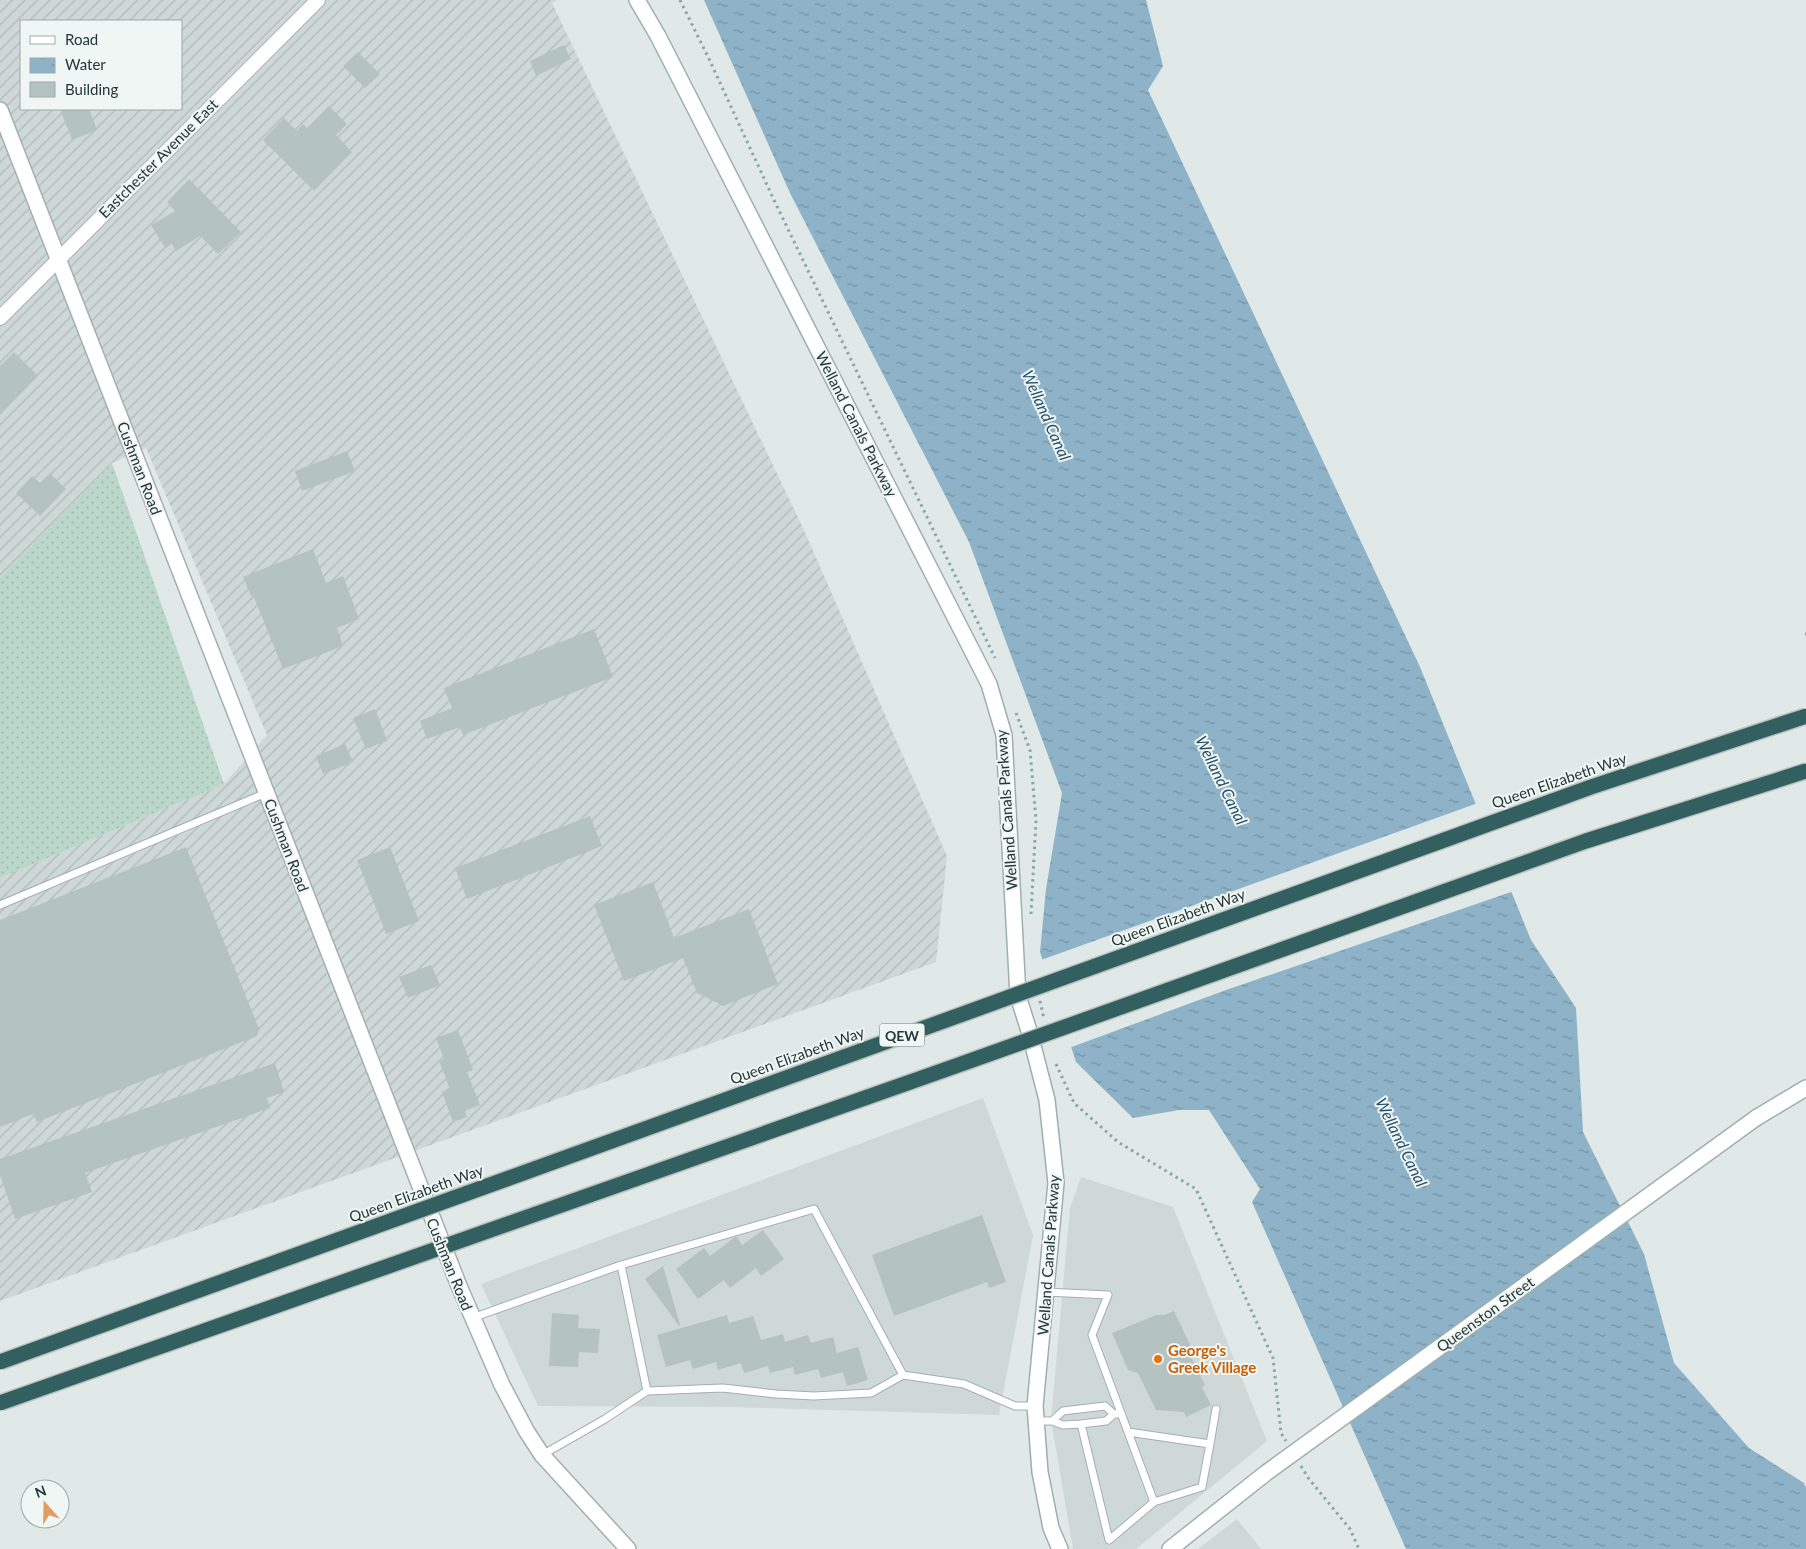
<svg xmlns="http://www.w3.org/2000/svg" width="1806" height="1549" font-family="Lato,sans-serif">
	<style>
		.built { fill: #ced8d6 }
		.industrial { fill: url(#industrial-furrows); fill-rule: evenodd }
		.grass { fill: url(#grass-dots) }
		.water { fill: url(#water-ripples) }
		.pier { fill: #e0e9e7 }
		.building { fill: #b5c3c0 }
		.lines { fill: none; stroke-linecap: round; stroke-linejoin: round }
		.service-casing { stroke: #a4b0ae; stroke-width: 9 }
		.minor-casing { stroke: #a4b0ae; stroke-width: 16 }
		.tertiary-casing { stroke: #a4b0ae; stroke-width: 18 }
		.secondary-casing { stroke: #9db0ad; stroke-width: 18 }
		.path { stroke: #84a8a5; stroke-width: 3; stroke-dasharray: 2.5 4; stroke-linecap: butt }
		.service { stroke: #fff; stroke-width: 7 }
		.minor { stroke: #fff; stroke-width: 14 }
		.tertiary { stroke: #fff; stroke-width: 15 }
		.secondary { stroke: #fff; stroke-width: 15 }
		.secondary-bridge-casing { stroke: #9db0ad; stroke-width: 18; stroke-linecap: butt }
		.motorway-bridge-casing { stroke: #bdc3c3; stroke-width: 18; stroke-linecap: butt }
		.secondary-bridge { stroke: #fff; stroke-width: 15 }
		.motorway-bridge { stroke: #325f5f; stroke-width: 15 }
		.food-dot { fill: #e8710a; stroke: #f0f6f4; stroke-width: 2 }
		.labels { text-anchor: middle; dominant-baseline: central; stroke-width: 4; stroke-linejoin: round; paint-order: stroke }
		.shield { fill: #f0f6f4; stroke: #60706f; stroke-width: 1 }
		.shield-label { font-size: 14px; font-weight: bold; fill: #233736 }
		.street-label { font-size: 15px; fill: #233736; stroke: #f0f6f4 }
		.food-label { font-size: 15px; font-weight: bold; fill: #c56008; stroke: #f0f6f4; text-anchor: start }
		.water-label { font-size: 16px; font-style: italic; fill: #25506b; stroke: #f0f6f4 }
	</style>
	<defs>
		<pattern id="industrial-furrows" width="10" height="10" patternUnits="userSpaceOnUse" patternTransform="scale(1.25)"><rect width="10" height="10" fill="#ced8d6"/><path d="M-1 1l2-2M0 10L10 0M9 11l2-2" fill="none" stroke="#b1bab8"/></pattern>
		<pattern id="grass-dots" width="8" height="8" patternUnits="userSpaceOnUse" patternTransform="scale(1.25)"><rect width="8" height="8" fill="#bbd7c9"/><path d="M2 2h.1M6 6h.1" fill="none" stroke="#a0b9ad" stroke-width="1.8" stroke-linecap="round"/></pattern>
		<pattern id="water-ripples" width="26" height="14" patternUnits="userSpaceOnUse" patternTransform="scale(1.25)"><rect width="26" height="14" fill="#8eb2c7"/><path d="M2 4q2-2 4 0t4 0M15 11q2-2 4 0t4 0" fill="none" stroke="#7492a2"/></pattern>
	</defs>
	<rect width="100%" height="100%" fill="#e0e9e7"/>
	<path class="built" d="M983,1098l50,137 -34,180 -267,-8 -194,-1 -57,-122z
		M1081,1177l92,30 94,234 -131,108h-63l-22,-129 19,-212z
		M1237,1519l24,30h-63z"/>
	<path class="industrial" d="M0,0h557l-5,3 251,525 144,328 -11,106 -936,339v-423l224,-94 43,-49 -121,-287 -34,15 -112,115zM21,21h160v88h-160z"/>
	<path class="grass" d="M112,463l112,321 -224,94v-300z"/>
	<path class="water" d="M704,0h442l17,66 -15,24 272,577 111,273 45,68 7,124 61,122 30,109 75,85 55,35 2,5v61h-400l-154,-347 8,-13 -51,-79h-30l-46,8 -57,-56 -36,-110 6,-63 16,-96 -93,-251 -179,-349z"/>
	<path class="pier" d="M1478,803l36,88 -288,99 -157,58 -28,-88z"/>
	<path class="building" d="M564,45l7,14 -35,17 -6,-15z
		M358,52l22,22 -15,14 -22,-22z
		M329,106l18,18 -11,11 16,17 -38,39 -51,-51 21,-22 13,13 6,-7 4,4z
		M60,109h29l8,21 -25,10z
		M189,179l52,53 -23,22 -18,-18 -24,15 -4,-7 -7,4 -14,-23 24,-14 -8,-9z
		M14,352l24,24 -38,39v-49z
		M347,451l8,20 -53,20 -7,-20z
		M50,473l16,16 -26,27 -24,-23 16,-17 8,7z
		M313,549l13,34 17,-7 16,43 -22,9 6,18 -60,23 -30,-74 -2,1 -8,-19z
		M594,629l19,48 -150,58 -3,-8 -33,12 -7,-18 32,-13 -8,-20z
		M375,709l12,32 -21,8 -13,-31z
		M345,744l8,18 -30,12 -7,-18z
		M590,816l12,30 -135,53 -12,-31z
		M186,847l73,182 -2,7 -220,86 -4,-8 -33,13v-207z
		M390,847l29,74 -33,13 -29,-74z
		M653,882l21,56 75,-29 29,75 -55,22 -26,-13 -14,-35 -59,23 -30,-76z
		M431,965l9,20 -32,13 -9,-21z
		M458,1030l15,40 -6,2 13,33 -15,6 2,6 -14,5 -11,-30 8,-3 -11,-28 5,-2 -8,-21z
		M275,1063l9,29 -17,6 3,10 -185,65 7,19 -77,27 -15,-44v-16z
		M982,1215l24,67 -17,6 -2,-6 -93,34 -22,-61z
		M763,1230l21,29 -23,17 -5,-8 -26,20 -6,-8 -26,19 -22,-30 28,-21 6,8 25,-19h2l5,8z
		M663,1266l17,59 -1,1 -34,-47z
		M1174,1311l17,36 -4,2 18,36 -3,2 9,18 -25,12 -2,-5 -28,-2 -18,-37 -10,-3 -16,-37 44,-18h9z
		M552,1313l27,2 -1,13 22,1 -2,24 -19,-1 -1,15 -29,-1z
		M727,1315l2,8 24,-7 8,24 22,-6 2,8 23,-7 3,8 22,-6 4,16 21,-6 10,33 -21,6 -4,-14 -22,6 -3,-9 -23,6 -2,-8 -23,6 -2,-7 -24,7 -3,-10 -23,7 -2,-8 -23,7 -3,-9 -24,7 -9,-32z"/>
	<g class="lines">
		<defs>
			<path id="service" d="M0,905l266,-112
				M621,1265l26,126
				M1046,1292l62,3 -16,40 62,167 -45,38 -28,-116
				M472,1318l149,-53 193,-56 89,166
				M1036,1421h16l11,4 18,-1 25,-3 8,-7h7
				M1052,1421l11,-10 42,-5 9,8
				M1128,1432l82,12 6,-35
				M542,1455l63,-36 42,-28 76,-3 53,6 38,2 57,-3 32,-18 61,9 51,22h20
				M1154,1502l48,-15 8,-43"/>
			<path id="minor" d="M0,318l318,-318"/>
			<path id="tertiary" d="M0,110l459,1176 43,99 25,47 15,23 86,94"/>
			<path id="secondary" d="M637,0l21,36 331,648 15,51 14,261 12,38 17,66 9,83 -21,223 5,66 11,56 9,21
				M1756,1118l50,-30
				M1170,1549l96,-76"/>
		</defs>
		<use href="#service" class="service-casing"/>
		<use href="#minor" class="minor-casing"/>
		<use href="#tertiary" class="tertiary-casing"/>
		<use href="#secondary" class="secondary-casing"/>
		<path class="path" d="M680,0l30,61 63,137 222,460
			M1805,634h1
			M1016,713l14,37 6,70 -5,94
			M1040,1001l4,18
			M1056,1064l18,39 44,39 78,47 77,169 8,75 5,8
			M1301,1466l8,13 41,50 9,20"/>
		<use href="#service" class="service"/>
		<use href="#minor" class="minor"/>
		<use href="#tertiary" class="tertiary"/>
		<use href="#secondary" class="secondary"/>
		<defs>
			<path id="secondary-bridge" d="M1266,1473l490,-355"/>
			<path id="motorway-bridge" d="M0,1362l1591,-575 215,-71
				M0,1403l950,-335 636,-227 220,-70"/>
		</defs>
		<use href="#secondary-bridge" class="secondary-bridge-casing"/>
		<use href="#motorway-bridge" class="motorway-bridge-casing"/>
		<use href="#secondary-bridge" class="secondary-bridge"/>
		<use href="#motorway-bridge" class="motorway-bridge"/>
	</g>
	<circle class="food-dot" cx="1158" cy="1359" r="5"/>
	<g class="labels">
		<rect class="shield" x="879.5" y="1023.5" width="45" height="23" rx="4"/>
		<g class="shield-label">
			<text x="902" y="1035">QEW</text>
		</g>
		<g class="street-label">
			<text transform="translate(158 158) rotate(-45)">Eastchester Avenue East</text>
			<text transform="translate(857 424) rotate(63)">Welland Canals Parkway</text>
			<text transform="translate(140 468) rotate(69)">Cushman Road</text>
			<text transform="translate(1559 780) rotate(-19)">Queen Elizabeth Way</text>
			<text transform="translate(1006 810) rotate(-94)">Welland Canals Parkway</text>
			<text transform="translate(287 845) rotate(69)">Cushman Road</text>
			<text transform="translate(1178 917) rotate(-20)">Queen Elizabeth Way</text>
			<text transform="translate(797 1055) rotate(-20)">Queen Elizabeth Way</text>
			<text transform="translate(416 1193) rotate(-20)">Queen Elizabeth Way</text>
			<text transform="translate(1048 1255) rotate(-86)">Welland Canals Parkway</text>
			<text transform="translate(450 1264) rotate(68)">Cushman Road</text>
			<text transform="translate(1485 1314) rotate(-36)">Queenston Street</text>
		</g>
		<g class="food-label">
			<text x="1168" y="1350">George's<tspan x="1168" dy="17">Greek Village</tspan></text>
		</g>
		<g class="water-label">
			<text transform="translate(1047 415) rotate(66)">Welland Canal</text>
			<text transform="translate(1222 780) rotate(64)">Welland Canal</text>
			<text transform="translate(1402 1142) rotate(64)">Welland Canal</text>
		</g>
	</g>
	<rect x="20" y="20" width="162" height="90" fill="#f0f6f4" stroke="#9eaaa8"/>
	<rect x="30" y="36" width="25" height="8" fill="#ffffff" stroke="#9eaaa8"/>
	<text x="65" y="45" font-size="15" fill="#233736">Road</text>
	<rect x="30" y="58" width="25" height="15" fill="url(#water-ripples)" stroke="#9eaaa8"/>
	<text x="65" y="70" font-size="15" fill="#233736">Water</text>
	<rect x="30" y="82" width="25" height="15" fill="#b5c3c0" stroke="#9eaaa8"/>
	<text x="65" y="95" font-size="15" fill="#233736">Building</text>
	<g transform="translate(45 1504) rotate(340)"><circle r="24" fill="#f0f6f4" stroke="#9eaaa8"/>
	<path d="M0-4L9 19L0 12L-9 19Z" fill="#e09e66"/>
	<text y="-8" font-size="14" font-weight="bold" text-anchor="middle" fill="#233736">N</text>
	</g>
</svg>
